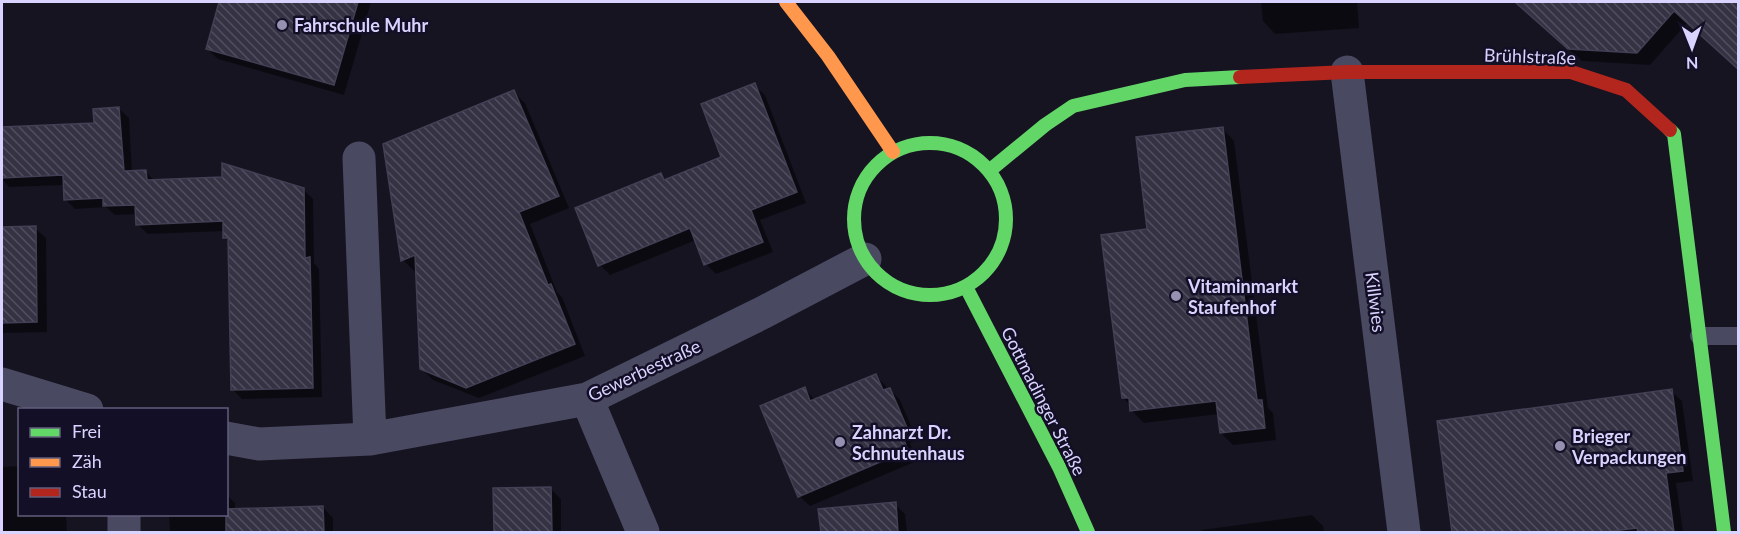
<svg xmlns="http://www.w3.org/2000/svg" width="1740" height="534" font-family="Lato,sans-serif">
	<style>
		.shadow { fill: #0007 }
		.building { fill: url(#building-back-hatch); stroke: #433f54; stroke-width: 1.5 }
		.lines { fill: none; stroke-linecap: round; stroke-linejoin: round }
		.lane { stroke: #4a4962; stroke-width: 18 }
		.street { stroke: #4a4962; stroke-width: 33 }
		.fast { stroke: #63d668; stroke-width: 14 }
		.slow { stroke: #ff974d; stroke-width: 14 }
		.jam { stroke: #b3261e; stroke-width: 14 }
		.poi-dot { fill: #9591b1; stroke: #130f26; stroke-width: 2 }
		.labels { text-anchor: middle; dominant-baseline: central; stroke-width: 5; stroke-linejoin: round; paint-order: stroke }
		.poi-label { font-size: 18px; font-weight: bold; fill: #d9d4ff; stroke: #130f26; text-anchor: start }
		.street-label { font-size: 18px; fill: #d9d4ff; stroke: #130f26 }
	</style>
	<defs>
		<pattern id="building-back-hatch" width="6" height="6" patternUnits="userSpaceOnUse" patternTransform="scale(1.5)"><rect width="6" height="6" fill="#343243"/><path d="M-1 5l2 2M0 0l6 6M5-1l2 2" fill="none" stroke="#514f5f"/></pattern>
	</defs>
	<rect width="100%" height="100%" fill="#161421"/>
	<path class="shadow" d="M221,2h150l-27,93 -126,-36 -11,-10z
		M1261,2h96l2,26 -84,6 -12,-13z
		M1516,2h222v66l-51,-45 -37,42 -68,-4z
		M754,85l11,10 41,108 -46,17 13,32 -57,22 -10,-10 -10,-24 -86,35 -10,-10 60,-90 6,5 57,-22z
		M513,92l12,11 44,105 -39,16 27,68 5,5 23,59 -106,42 -46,-18 -12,-12 -4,-98 -3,1 -11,-11z
		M119,109l10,9 3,54h14l9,9 148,8 10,10 1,64 5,6 3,128 -80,2 -10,-10 -3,-147 -4,-4v-7l-77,3 -10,-9 -1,-11 -22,1 -9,-8 -31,2 -10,-10v-14l-56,2 -7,-8v-51l94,-4z
		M1222,128l12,13 34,267 5,5 3,27 -43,5 -12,-12 -2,-19 -75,9 -12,-12 -1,-5 -8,-8 26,-168z
		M35,228l11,10 1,94 -45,1v-104z
		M875,375l11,11 1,4 3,-1 10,11 17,40 -7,3 7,18 -107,45 -11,-10 5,-108 11,12z
		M1671,391l11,10 11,80 -17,2 7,49h-230l-14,-110z
		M20,466v48h46l1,18h-65v-65z
		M550,488l11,11v33h-105l39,-1z
		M226,494l9,9v7l88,-3 10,11v14h-163l-1,-18h57z
		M895,504l10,10 2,18h-85l-2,-21z
		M1312,515l11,11 1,6h-123v-2z"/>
	<path class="building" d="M219,2h139l-24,83 -128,-36z
		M1515,2h223v67l-64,-58 -37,42 -69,-4z
		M755,83l42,109 -46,18 12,32 -59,23 -14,-37 -92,38 -23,-58 86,-35 3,7 57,-23 -20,-53z
		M514,90l45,106 -40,16 29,73 3,-1 24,60 -109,44 -46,-19 -5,-114 -14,6 -18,-117z
		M119,107l5,64 22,-1 1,10 75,-3v-14l82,25 1,70 5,-1 3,131 -82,2 -3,-152h-5v-17l-87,4 -1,-20 -32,1v-8l-39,2 -1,-25 -61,3v-51l92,-4 -1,-14z
		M1223,127l34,273h5l3,28 -45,5 -4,-32 -86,10 -1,-13h-7l-21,-163 46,-6 -11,-92z
		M36,226l1,96 -35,1v-96z
		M876,374l7,16 7,-2 18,42 -7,3 7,17 -110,47 -38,-91 45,-19 5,14z
		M1672,389l11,82 -17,2 8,59h-36l-1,-4 -32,4h-153l-15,-111z
		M551,487l1,45h-58l-1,-44z
		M896,502l2,30h-77l-3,-23z
		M323,506l1,26h-98v-23z"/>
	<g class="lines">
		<path class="lane" d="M1699,336h39"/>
		<path class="street" d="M1347,72l57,460
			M359,158l11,281
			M2,384l85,26
			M587,399l56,133
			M226,438l33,6 111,-5 217,-40 177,-87 101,-53
			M124,514v18"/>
		<path class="fast" d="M1670,130l4,4 50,398
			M854 219a76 76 0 1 1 152 0a76 76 0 1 1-152 0Z
			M989,171l56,-46 28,-19 112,-26 55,-3
			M966,287l93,180 29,65"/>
		<path class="slow" d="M786,2l42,54 65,96"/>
		<path class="jam" d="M1240,77l107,-5h224l55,18 44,40"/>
	</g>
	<g class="poi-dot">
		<circle cx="282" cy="25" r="6"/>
		<circle cx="1176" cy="296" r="6"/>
		<circle cx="840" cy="442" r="6"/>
		<circle cx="1560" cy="446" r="6"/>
	</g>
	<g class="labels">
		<g class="poi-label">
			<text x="294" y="25">Fahrschule Muhr</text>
			<text x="1188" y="286">Vitaminmarkt<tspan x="1188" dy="21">Staufenhof</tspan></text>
			<text x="852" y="432">Zahnarzt Dr.<tspan x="852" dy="21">Schnutenhaus</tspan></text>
			<text x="1572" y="436">Brieger<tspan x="1572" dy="21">Verpackungen</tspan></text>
		</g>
		<g class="street-label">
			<text transform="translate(1530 56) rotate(2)">Brühlstraße</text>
			<text transform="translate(1376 302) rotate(83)">Killwies</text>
			<text transform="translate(644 370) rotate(-25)">Gewerbestraße</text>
			<text transform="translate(1044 401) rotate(63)">Gottmadinger Straße</text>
		</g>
	</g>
	<rect width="1740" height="534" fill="none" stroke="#d9d4ff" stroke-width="6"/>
	<rect x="18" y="408" width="210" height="108" fill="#130f26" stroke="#625e7d" stroke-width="1.5"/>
	<rect x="30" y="428" width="30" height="9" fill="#63d668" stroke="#625e7d" stroke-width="1.5"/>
	<text x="72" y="438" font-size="18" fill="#d9d4ff">Frei</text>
	<rect x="30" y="458" width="30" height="9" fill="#ff974d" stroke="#625e7d" stroke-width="1.5"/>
	<text x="72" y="468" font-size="18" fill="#d9d4ff">Zäh</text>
	<rect x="30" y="488" width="30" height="9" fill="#b3261e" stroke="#625e7d" stroke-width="1.5"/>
	<text x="72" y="498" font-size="18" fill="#d9d4ff">Stau</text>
	<g transform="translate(1692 48) rotate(179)" stroke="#130f26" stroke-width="4.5" paint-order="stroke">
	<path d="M0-4.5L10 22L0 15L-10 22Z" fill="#d9d4ff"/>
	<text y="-9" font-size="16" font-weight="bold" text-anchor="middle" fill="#d9d4ff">N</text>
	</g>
</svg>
